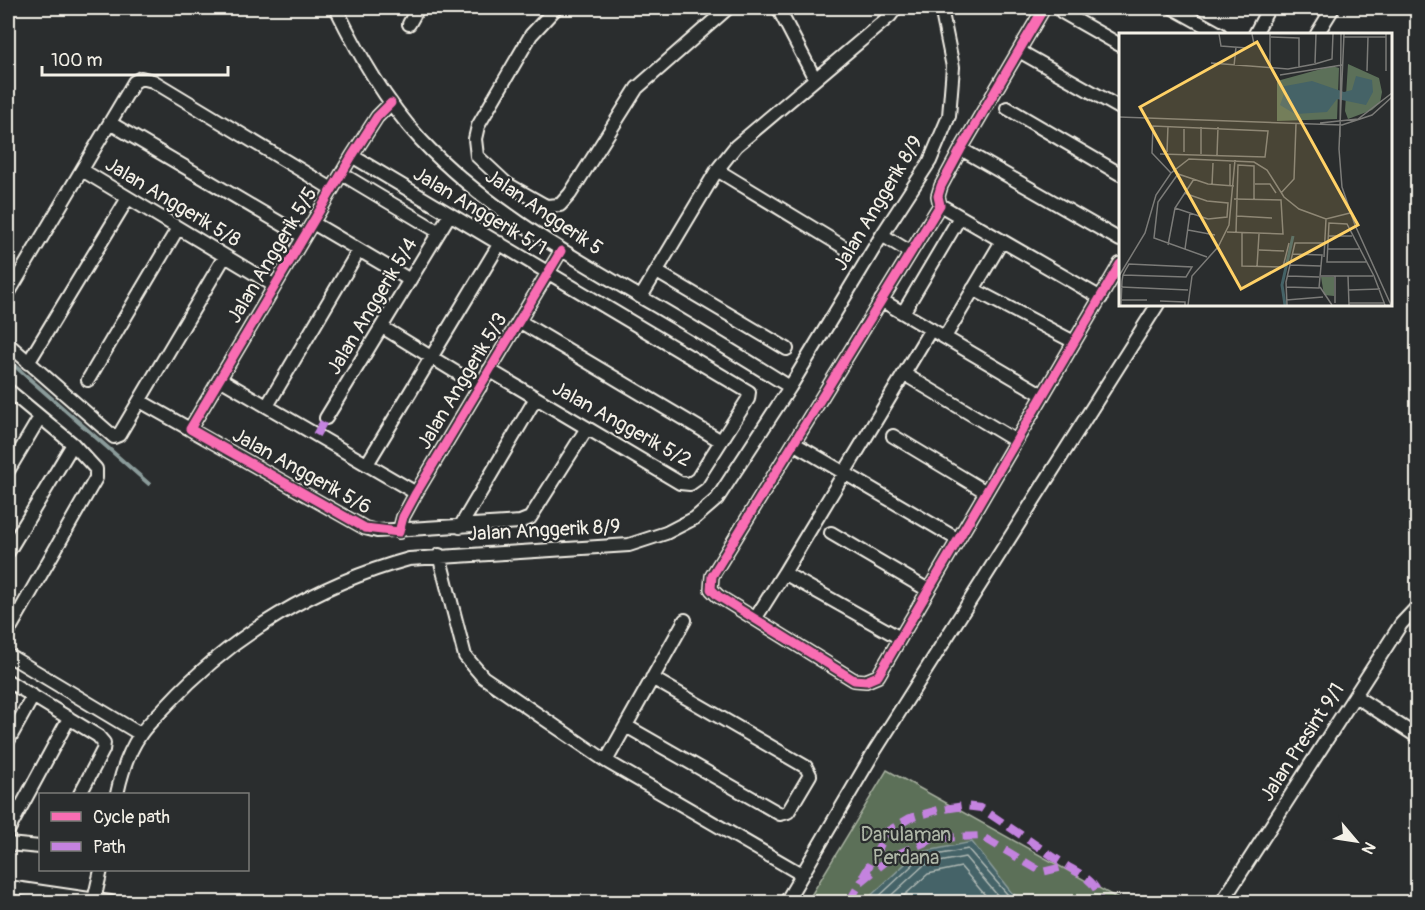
<svg xmlns="http://www.w3.org/2000/svg" width="1425" height="910" font-family="Pangolin,sans-serif">
	<style>
		.green { fill: #5c7059; stroke: #a8b0a0; stroke-width: 1.5 }
		.water { fill: #456367; stroke: #8b9c9b; stroke-width: 1.5 }
		.lines { fill: none; stroke-linecap: round; stroke-linejoin: round }
		.shore { stroke: #aeb8b4; stroke-width: 1.5 }
		.stream { stroke: #8b9c9b; stroke-width: 4 }
		.minor-casing { stroke: #f4f1e8; stroke-width: 16 }
		.minor { stroke: #2a2d2e; stroke-width: 12 }
		.quiet { stroke: #c483df; stroke-width: 8; stroke-dasharray: 15 8; stroke-linecap: butt }
		.cycleway-casing { stroke: #2a2d2e; stroke-width: 13 }
		.cycleway { stroke: #f96db3; stroke-width: 9 }
		.labels { text-anchor: middle; dominant-baseline: central; stroke-width: 4.5; stroke-linejoin: round; paint-order: stroke }
		.street-label { font-size: 20px; fill: #f4f1e8; stroke: #2a2d2e }
		.park-label { font-size: 20px; fill: #b0b7a8; stroke: #2a2d2e }
		.inset-river { fill: none; stroke: #456367; stroke-width: 3 }
		.inset-road { fill: none; stroke: #7b7b78; stroke-width: 1.5 }
		.view { fill: #ffd166; fill-opacity: 0.15; stroke: #ffd166; stroke-width: 3 }
		.inset-edge { fill: none; stroke: #f4f1e8; stroke-width: 3 }
	</style>
	<rect width="100%" height="100%" fill="#2a2d2e"/>
	<filter id="ink" filterUnits="userSpaceOnUse"><feTurbulence type="fractalNoise" baseFrequency=".0167" numOctaves="2"/><feDisplacementMap in="SourceGraphic" scale="12" xChannelSelector="R" yChannelSelector="G"/><feConvolveMatrix kernelMatrix="1 2 1 2 8 2 1 2 1" color-interpolation-filters="sRGB"/></filter>
	<g filter="url(#ink)">
		<path class="green" d="M887,770l237,132h-317z"/>
		<path class="water" d="M972,842l39,50 13,10h-160l53,-49z"/>
		<g class="lines">
			<path class="shore" d="M873,902l47,-44 48,-9 46,53
				M884,902l40,-37 41,-8 38,45
				M897,902l31,-28 33,-7 30,35"/>
			<path class="stream" d="M8,360l141,124"/>
			<defs>
				<path id="minor" d="M336,8c23,47 49,93 85,132 62,66 141,111 218,156 51,29 101,60 151,91
					M556,8l-25,27 -53,91 -3,13 2,17 30,28 39,22 14,-1 10,-11 67,-106 91,-80
					M778,8l37,71
					M1044,8l-83,141 -20,37 -3,10 2,9 -228,371 -1,13 7,7 136,84 12,1 12,-5 242,-412
					M1173,8l47,26
					M1062,12l58,33
					M409,24l9,-16
					M1255,34l11,-21v-5
					M1317,34l16,-26
					M1019,51l101,57
					M1007,108l113,66
					M110,123l194,114
					M961,149l159,91
					M352,156l397,236 -1,7 -51,80 -7,5 -10,-1 -191,-113
					M82,170l193,116
					M717,170l130,79
					M342,174l97,58
					M940,205l161,93
					M313,223l97,57
					M882,235l28,17
					M657,272l130,77
					M973,289l101,53
					M8,294l126,-212 7,-4 12,3 179,108
					M641,297l76,-127 19,-24 154,-130 6,-8
					M881,300l162,95
					M903,313l57,-96
					M519,321l202,120
					M382,327l98,60
					M945,337l57,-96
					M8,344l106,93 5,-2 106,-179
					M28,363l100,-165
					M904,374l112,67
					M220,379l196,114
					M88,380l90,-152
					M8,390l65,54 23,25v9l-88,154
					M140,401l225,127 12,3 143,-9 10,-4 57,-90
					M267,406l92,-156
					M326,418l124,-204
					M190,429l162,-273 25,-39 14,-14
					M893,436l93,56
					M795,444l162,95
					M367,464l133,-221
					M8,471l32,-54
					M460,527l76,-129
					M399,532l4,-15 13,-24 145,-242
					M831,533l97,57
					M8,552l65,-108
					M439,555l26,101 18,21 123,84 195,113
					M755,619l29,-46
					M900,638l-116,-65 147,-244
					M8,655l132,79
					M8,681l90,55 6,7 -1,7 -23,44
					M1355,696l63,41
					M626,726l154,88 8,-2 22,-37 -4,-8 -154,-89
					M8,741l25,-45
					M606,761l79,-141
					M117,794c4,-19 12,-43 23,-59 7,-11 19,-21 28,-31 65,-70 149,-120 241,-145l220,-14 37,-12 29,-15 22,-19 73,-112 92,-152 48,-74 19,-45 4,-49 -12,-59
					M8,831l61,-113
					M1418,841v30
					M8,844l32,3
					M8,887l102,15
					M94,900l7,-30
					M786,902l88,-150 284,-448
					M1222,902l179,-278 17,-18"/>
			</defs>
			<use href="#minor" class="minor-casing"/>
			<use href="#minor" class="minor"/>
			<path class="quiet" d="M316,435l10,-17
				M863,877l25,-46 22,-13 28,-8 26,-4 17,2 86,58
				M849,902l12,-20 30,-25 44,-19 46,-2 61,36 25,-6c15,9 33,17 32,36"/>
			<defs>
				<path id="cycleway" d="M1044,8l-83,141 -20,37 -3,10 2,9 -228,371 -1,13 7,7 136,84 12,1 12,-5 242,-412
					M391,103l-14,14 -25,39 -162,273 175,99 34,4 4,-15 13,-24 145,-242"/>
			</defs>
			<use href="#cycleway" class="cycleway-casing"/>
			<use href="#cycleway" class="cycleway"/>
		</g>
	</g>
	<g class="labels">
		<g class="street-label">
			<text transform="translate(173 202) rotate(31)">Jalan Anggerik 5/8</text>
			<text transform="translate(878 203) rotate(-59)">Jalan Anggerik 8/9</text>
			<text transform="translate(480 211) rotate(31)">Jalan Anggerik 5/1</text>
			<text transform="translate(544 212) rotate(34)">Jalan Anggerik 5</text>
			<text transform="translate(272 255) rotate(-59)">Jalan Anggerik 5/5</text>
			<text transform="translate(372 306) rotate(-59)">Jalan Anggerik 5/4</text>
			<text transform="translate(462 381) rotate(-59)">Jalan Anggerik 5/3</text>
			<text transform="translate(622 424) rotate(29)">Jalan Anggerik 5/2</text>
			<text transform="translate(302 471) rotate(29)">Jalan Anggerik 5/6</text>
			<text transform="translate(544 530) rotate(-3)">Jalan Anggerik 8/9</text>
			<text transform="translate(1302 742) rotate(-57)">Jalan Presint 9/1</text>
		</g>
		<g class="park-label">
			<text x="906" y="834">Darulaman<tspan x="906" dy="23">Perdana</tspan></text>
		</g>
	</g>
	<g transform="translate(1119 33)">
		<rect width="273" height="273" fill="#2a2d2e"/>
		<path d="M229,31l31,14 3,14 -2,11 -8,7 -24,9 -3,-8zM213,33l7,2 -2,51 -60,2v-40zM202,244h13v19l-10,-1z" fill="#5c7059"/>
		<path d="M237,43l16,4 1,12 -7,13 -29,-6 -10,13 -32,2 -15,-9 5,-14 -5,-4 32,-6 32,11 8,-2z" fill="#456367"/>
		<path class="inset-river" d="M166,272l-3,-20 11,-49"/>
		<path class="inset-road" d="M100,1l2,12 26,2 7,-4 -2,-10M225,1l-5,115 3,38 13,38 36,80M152,4l28,1v29M224,4h43M92,30l77,6 27,-5 17,-5 1,-25M196,30l1,-29M115,33l2,-19M151,35v-34M248,38l1,-34M267,38v-37M161,42l62,-10M0,84l223,8 30,-10 20,-18M201,90l38,-4 34,-26M221,104l1,-103M48,119l1,-26M65,119v-25M41,121l105,3 3,-26 -115,-5 -1,27 19,20M82,121v-27M98,122l1,-28M136,151h15l6,9M93,152l1,-22M111,153v-22M162,160l13,-14 2,-55M56,175l33,11 19,-2 1,-14 -21,-2 -23,-8M118,183l35,2M69,197l27,5M108,199l56,2 -2,-34 -47,-1M117,200l2,-68 16,1v34M123,200v33l41,1 6,-24M209,203h24M49,212l7,-37 19,-29M66,216l5,-36M209,216h31M140,217l25,1M88,224l-53,-19 4,-36 20,-28 30,10 26,2M205,224l2,-38M247,229h-39l2,-39 18,1 27,52 11,29M171,232l31,1M138,234l2,-33M0,243l26,-43 11,-38 15,-22 18,-14 65,3 13,8 17,27 15,12 27,10 24,-6M169,243l31,1M202,243h52M216,243v27M229,243l1,29M2,254l67,3M167,254l33,1 3,-33 -30,-1M201,254l12,18M230,257l31,-1M2,267h26M167,267l37,-3M41,268l25,1v3M230,270h36M2,272l1,-24 1,-6 3,-6 3,-5 63,3 -6,10 -63,-2M69,272l4,-29 26,-29 11,-22 6,-65M168,272l-1,-23 9,-39h30"/>
		<path class="view" d="M138,9l101,183 -117,64 -101,-182z"/>
		<rect width="273" height="273" class="inset-edge"/>
	</g>
	<rect width="1425" height="910" fill="none" stroke="#2a2d2e" stroke-width="30"/>
	<rect x="15" y="15" width="1395" height="880" fill="none" stroke="#f4f1e8" stroke-width="2" filter="url(#ink)"/>
	<rect x="39" y="793" width="210" height="78" fill="#2a2d2e" stroke="#7b7b78" stroke-width="1.5"/>
	<rect x="51" y="812" width="30" height="9" fill="#f96db3" stroke="#7b7b78" stroke-width="1.5"/>
	<text x="93" y="823" font-size="18" fill="#f4f1e8">Cycle path</text>
	<rect x="51" y="842" width="30" height="9" fill="#c483df" stroke="#7b7b78" stroke-width="1.5"/>
	<text x="93" y="853" font-size="18" fill="#f4f1e8">Path</text>
	<g transform="translate(1356 841) rotate(119)" stroke="#2a2d2e" stroke-width="4.5" paint-order="stroke">
	<path d="M0-4.5L10 22L0 15L-10 22Z" fill="#f4f1e8"/>
	<text y="-9" font-size="16" font-weight="bold" text-anchor="middle" fill="#f4f1e8">N</text>
	</g>
	<path d="M42 66v9h186v-9" fill="none" stroke="#f4f1e8" stroke-width="3"/>
	<text x="51" y="66" font-size="18" fill="#f4f1e8" stroke="#2a2d2e" stroke-width="4.5" paint-order="stroke">100 m</text>
</svg>
